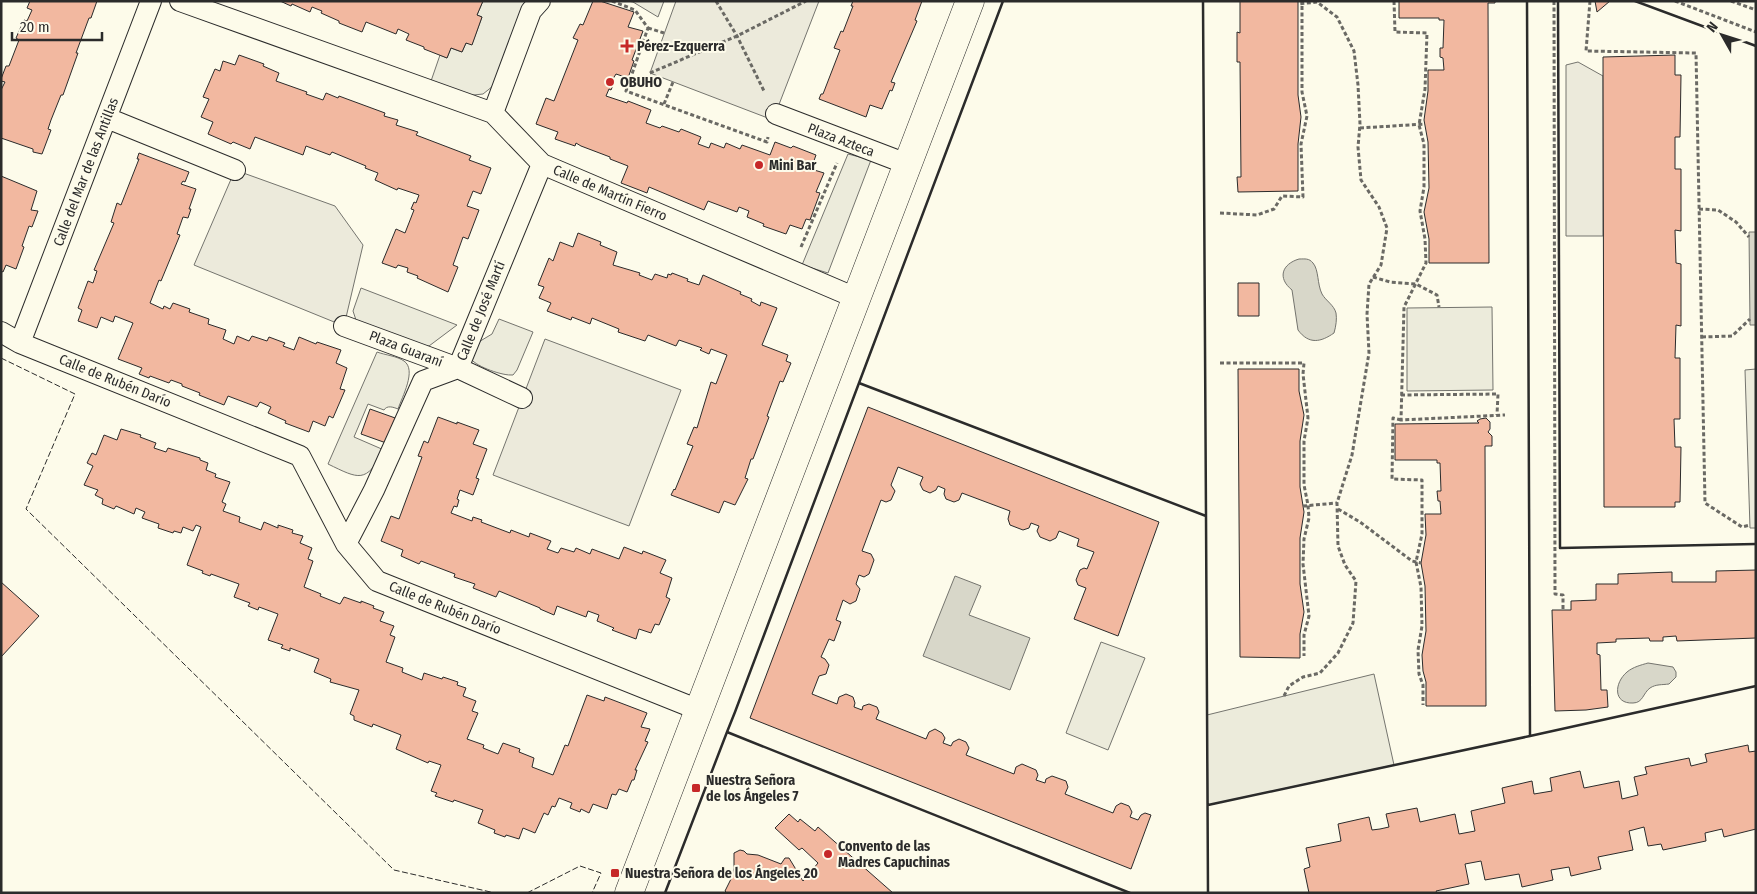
<svg xmlns="http://www.w3.org/2000/svg" width="1757" height="894" font-family="'Fira Sans Condensed',sans-serif">
	<style>
		.green { fill: #ecebdb; stroke: #74746e }
		.parking { fill: #eceadb; stroke: #74746e }
		.water { fill: #d8d7c9; stroke: #74746e }
		.building { fill: #f2b8a0; stroke: #2b2b2b }
		.lines { fill: none; stroke-linecap: round; stroke-linejoin: round }
		.pedestrian-casing { stroke: #2b2b2b; stroke-width: 22 }
		.minor-casing { stroke: #2b2b2b; stroke-width: 29 }
		.path { stroke: #6a6964; stroke-width: 3; stroke-dasharray: 4 2.5; stroke-linecap: butt }
		.pedestrian { stroke: #fdfbea; stroke-width: 20 }
		.minor { stroke: #fdfbea; stroke-width: 28 }
		.fence { stroke: #2b2b2b; stroke-width: 1; stroke-dasharray: 6 2.5; stroke-linecap: butt }
		.wall { stroke: #2b2b2b; stroke-width: 2.5 }
		.poi-dot { fill: #c62828; stroke: #fdfbea; stroke-width: 2 }
		.labels { text-anchor: middle; dominant-baseline: central; stroke-width: 4; stroke-linejoin: round; paint-order: stroke }
		.poi-label { font-size: 14px; font-weight: bold; fill: #2b2b2b; stroke: #fdfbea; text-anchor: start }
		.street-label { font-size: 14px; fill: #2b2b2b; stroke: #fdfbea }
	</style>
	<rect width="100%" height="100%" fill="#fdfbea"/>
	<path class="green" d="M483,1h42l-32,85 -10,8 -19,2 -34,-12 10,-29 7,3 4,-10 11,4 4,-9 6,1 10,-27 -5,-2z
		M628,1h36l-6,16 -25,-15z
		M848,154l23,6 -43,113 -26,-8z
		M361,288l96,37 -28,21h-5l-68,-26 -3,-9z
		M1492,307l1,83 -86,1v-83z
		M499,319l34,13 -16,38 -4,5c-10,1 -36,-8 -42,-16l6,-16 15,-9z
		M377,352c8,3 20,4 27,9 13,9 -2,36 -6,48 -5,-2 -11,-4 -14,1l-16,-6 -14,33 30,13c-18,34 -25,29 -56,14z
		M1756,369v159h-6l-5,-158z
		M1101,642l44,16 -37,92 -42,-17z
		M1374,674l20,91 -186,40 -1,-90z"/>
	<path class="parking" d="M676,1h143l-46,119 -123,-47z
		M1578,62l25,14v160h-37v-171z
		M235,170l100,36 28,39 -19,81 -150,-61z
		M545,339l136,51 -52,136 -136,-51z"/>
	<path class="water" d="M1749,232h7v93h-6z
		M1299,259c6,0 10,-1 14,4 6,7 4,21 9,31 4,7 12,11 14,19 1,6 0,13 -2,20 -13,9 -25,12 -36,-3l-6,-40c-15,-12 -10,-26 7,-31z
		M955,576l26,10 -12,29 61,23 -20,52 -87,-34z
		M1648,663l25,4 3,5v5l-7,7c-7,1 -13,0 -19,4 -7,5 -7,15 -17,15 -20,1 -19,-20 -6,-31 6,-5 14,-7 21,-9z"/>
	<path class="building" d="M30,1h67l-6,17h-2l-13,35h2l-15,42h-2l-10,25 -3,9 3,1 -9,24 -9,-2v-3l-32,-11v-48l4,-8 -4,-1v-2l5,-13h3l10,-26 -3,-2 8,-18 3,1 5,-11 -5,-2z
		M280,1h203l-6,14 5,2 -10,28 -6,-2 -4,9 -11,-4 -4,10 -23,-9v-2l-18,-7 3,-6 -11,-5 -2,5 -30,-12 -4,10 -23,-9v-2l-18,-8 1,-2 -10,-4 -2,5 -18,-8 -1,2z
		M593,1h7l34,11 -6,15 15,4 -11,29 2,1 -6,17 -12,-4 -5,8 3,1 -3,7 -2,-1 -3,7 21,7 1,-2 23,9 -5,13 14,5 2,-2 17,6 2,-3 20,8 -3,7 11,4 2,-5 13,5 2,-5 14,6 2,-4 28,10 5,-13 16,6 2,-2 23,9 -5,14 13,4 -8,19 4,1 -10,27 -4,-1 -4,10 -12,-4 -4,9 -23,-8 1,-2 -17,-7 2,-6 -10,-4 -2,5 -29,-11 -4,9 -55,-23 -2,6 -26,-10 7,-17 -18,-7v-2l-29,-11 -5,-3 -1,3 -20,-7 3,-7 -22,-8 10,-26 8,3 24,-61 -5,-2 7,-14 3,1z
		M853,1h69l-7,19 2,1 -26,61 4,1 -3,8 -2,-1 -8,19 -12,-4 -4,12 -47,-18 2,-5h2l17,-44 -6,-2 7,-17 2,1 10,-26h-2z
		M1240,1h58v94l3,22 -3,27v47l-60,1 -1,-15h4l-1,-115h-3v-30l3,1z
		M1399,1h96v2h-7l1,260h-60v-24l-5,-27 5,-24 -1,-46 -4,-22 4,-29v-21h16l-1,-12 -3,-1v-9h3l1,-28h-5v-2h-40z
		M1595,1h15l-13,11z
		M239,55l25,9 -1,2 16,7 -3,8 31,11 -1,2 17,6 3,-7 12,5 1,-2 8,3 38,14 -1,3 14,4 -2,5 22,7 -2,3 55,21 -2,4 22,8 -10,26 -8,-3 -6,15 12,4 -11,29 -5,-2 -10,28 5,2 -10,25 -31,-14 1,-2 -11,-4 1,-4 -10,-3 -2,3 -14,-5 14,-34 9,4 9,-23 -3,-1 3,-7 2,1 3,-8 -21,-7 -1,2 -22,-10 3,-7 -13,-5 1,-2 -34,-14 -2,3 -24,-9 -3,9 -48,-18 -5,12 -17,-7 -2,2 -23,-10 5,-12 -12,-5 8,-18 -6,-2 12,-28 5,2 3,-10 12,4z
		M1675,55v20h6l-1,62h-5v32h6v62l-6,-1 1,33 5,1v62l-5,-1 -1,33h5v61h-6l1,28h6l-1,55h-5v5h-71l-1,-450z
		M139,153l50,19 -4,10 -2,-1 -2,3 15,5 -7,20h2l-3,9 -5,-1 -6,17 3,1 -19,46 -2,-1 -9,23 13,6 1,-3 6,3 3,-6 17,6 -1,3 20,7 -1,5 18,6 -3,9 11,5 3,-8 12,5 3,-5 15,5 2,-4 16,6 -2,3 11,4 5,-13 17,7 1,-2 24,8 -5,13 11,5 -7,21 5,1 -12,28 -4,-2 -4,10 -12,-5 -4,11 -24,-9 1,-2 -18,-8 3,-6 -11,-5 -3,5 -29,-11 -4,9 -25,-10 1,-2 -18,-7v-2l-11,-4 -2,3 -19,-7 -1,2 -10,-4 3,-6 -24,-9 15,-36 -18,-7 -2,6 -12,-5 -4,11 -19,-7 4,-11 -4,-2 10,-27 5,2 4,-12 -3,-1 20,-47 -3,-1 6,-19 4,2 18,-46h-2z
		M1,176l36,15 -6,19 7,1 -6,16 -3,-1 -7,20 2,1 -8,22 -10,-4 -3,7 -2,-1z
		M578,233l23,9 -1,3 17,7 -4,13 27,8 -1,2 13,5 3,-6 12,4 1,-4 3,1 1,-2 16,6 -1,2 12,4 4,-10 38,17 -1,2 12,5 -1,2 9,5 1,-4 16,6 -15,37 26,10 -2,6 5,2 -8,19 -3,-1 -13,35 2,1 -16,42h-2l-6,19 3,1 -13,26 -11,-4 -5,12 -48,-18 3,-6 1,1 18,-44 -6,-2 7,-17 3,1 14,-46 5,2 11,-29 -16,-6 -2,5 -9,-4 2,-2 -23,-8 -3,6 -28,-11 -3,6 -27,-9 1,-3 -27,-11 -2,6 -18,-7 -1,3 -24,-9 4,-8 -12,-5 5,-11 -6,-2 11,-27 4,3 7,-19 13,5z
		M1238,283h21v33h-21z
		M1238,369h61v22l5,24 -4,26v46l4,25 -4,26v46l4,28 -4,22v24l-60,-1z
		M868,407l291,115 -41,114 -44,-17 12,-31 -8,-3 -2,-5 4,-10 4,-2 3,1 7,-17 -17,-6 2,-7 -20,-8 -3,7 -6,3 -10,-4 -3,-6 2,-5 -8,-3 -2,5 -6,2 -13,-5 -2,-6 2,-8 -48,-18 -3,7 -5,2 -8,-3 -2,-5 1,-5 -7,-3 -2,4 -6,3 -7,-3 -3,-6 3,-7 -25,-10 -7,18 4,6 -4,9 -5,2 -5,-2 -19,51 9,3 3,6 -5,14 -5,3 -5,-2 -3,9 4,5 -4,12 -6,3 -7,-4 -7,20 5,2 -7,19 -5,-2 -8,18 4,2 4,6 -3,9 -7,2 -7,18 25,10 2,-7 7,-3 7,3 2,6 -1,4 8,3 1,-4 6,-2 8,3 2,5 -3,7 50,20 3,-7 6,-3 7,4 3,5 -2,5 8,3 2,-4 6,-3 7,3 3,6 -3,7 48,19 2,-7 6,-3 14,6 2,5 -2,5 9,3 1,-4 6,-3 14,5 2,6 -3,7 48,19 3,-7 5,-3 8,3 3,6 -2,5 8,3 3,-5 4,-2 6,2 -20,54 -381,-151z
		M370,409l28,10 -9,25 -28,-10z
		M438,417l19,7v-2l22,8 -6,14 14,5 -11,29 3,1 -6,16 -13,-5 -3,9 2,1 -2,7 -3,-1 -3,7 21,8 1,-4 9,3 -1,2 29,11 1,-3 18,7 1,-4 21,8 -4,8 11,4 3,-5 13,4 2,-4 14,6 2,-5 27,10 5,-12 18,7 1,-3 23,9 -6,13 12,5 -6,19 4,2 -11,26 -4,-1 -4,9 -12,-4 -3,10 -24,-9 2,-2 -17,-7 2,-6 -11,-4 -2,6 -29,-11 -3,9 -14,-6v-1l-41,-17 -3,6 -23,-9 2,-4 -21,-7 1,-3 -34,-13 -2,3 -18,-8 2,-6 -22,-9 10,-25 8,3 23,-62 -4,-1 6,-15 4,2z
		M1486,418l4,4v7l-2,3 4,4v10h-7l1,260h-60v-24l-3,-11 -1,-16 4,-24 -1,-45 -4,-23 5,-28 -1,-21h16l-1,-13h-2l-1,-10h4l-1,-28h-3v-3h-42v-36l84,-1 -2,-2 3,-2z
		M121,429l20,6 -1,2 16,6 -2,5 12,4 2,-4 32,10v2l8,3 -2,7 10,4 -1,3 15,5 -8,20 4,2 -3,7 17,6 -1,5 22,8 3,-8 14,6v-3l15,5 -1,3 11,3 -3,7 12,5 -4,11 5,2 -9,26 17,7 -1,2 20,8 4,-7 17,6v-2l13,5 -1,2 11,4 -4,9 14,5 -4,9 5,2 -9,25 17,6 -1,4 20,8 2,-7 18,6 1,-2 15,5 -1,3 9,3 -3,8 13,5 -4,10 6,2 -11,26 17,6 -1,3 15,6 5,-11 17,6 -1,3 15,6 -2,9 21,8 12,-30 3,1 19,-51 17,6 1,-4 42,16 -6,14 9,2 -5,12 3,1 -13,28h2l-3,10h-2l-5,12 -8,-3 -3,6 -4,-1 -5,15 -14,-5 -4,9 -8,-4 -1,3 -10,-4 2,-5 -13,-5 -4,9 -3,-1 -4,9 -4,-2 -9,20 -12,-5 -4,11 -13,-4 -1,2 -11,-4 1,-3 -17,-7 5,-13 -29,-10 -1,2 -18,-6 2,-3 -6,-2 10,-26 -12,-4 -1,2 -32,-14 5,-14 -28,-11 -1,3 -18,-7v-4l-4,-2 9,-24 -29,-8 1,-3 -17,-7 5,-13 -29,-11v3l-9,-3 2,-3 -15,-5 10,-26 -19,-7 -1,3 -10,-4 2,-3 -16,-6 5,-13 -28,-10 -1,2 -8,-3 1,-2 -16,-6 14,-38 -5,-2 -3,6 -10,-4 -2,6 -7,-2 -1,2 -15,-5 1,-4 -17,-6 3,-6 -9,-4 -2,6 -18,-8 -2,3 -12,-5 1,-5 -8,-4 3,-5 -14,-5 9,-19 -6,-3 5,-10 4,2 8,-20 13,5z
		M1756,570v68l-79,3 -1,-5 -13,1v4h-13l-1,-3 -33,1v3l-19,1v11l3,1 1,35h6l1,17 -22,3 -31,1 -3,-101h19v-9l25,-1v-16h22v-10l54,-2v10h44v-11z
		M1,582l38,34 -38,41z
		M1748,745l1,7 7,-1v78l-32,8 -2,-8 -17,4 1,8 -43,9 -2,-6 -13,2 -4,-19 -15,4 4,19 -35,7 3,12 -30,7 -2,-9 -18,3 2,10 -31,7 -3,-13 -34,6 -4,-19 -16,3 4,20 -33,7 1,2h-128l-5,-24 6,-2 -4,-19 35,-7 -3,-17 31,-7 3,13 8,-1 9,-2 -3,-13 31,-6 3,14 35,-8 4,20 16,-3 -4,-20 34,-8 -3,-15 30,-7 2,13 18,-3 -2,-13 30,-7 4,17 35,-7 3,18 16,-4 -4,-18 13,-3 -2,-7 44,-9 2,8 16,-4 -2,-8z
		M789,814l9,8 2,-3 15,12 3,-4 75,66h-166l-2,-2 6,-12 3,-11v-15l6,-3 4,1 3,3 11,1 23,9 4,-6h4l14,23 15,-18 -16,-15 -3,2 -24,-22z"/>
	<g class="lines">
		<defs>
			<path id="pedestrian" d="M180,1l313,112 49,51 314,134
				M493,113l38,-102 9,-10
				M776,114l131,50
				M107,118l128,52
				M344,326l114,42 64,30
				M1,332l19,11 280,113 46,88 31,37 322,129
				M20,343l131,-342
				M346,544l28,-54 49,-109 35,-13 84,-204"/>
			<path id="minor" d="M629,893l341,-892"/>
		</defs>
		<use href="#pedestrian" class="pedestrian-casing"/>
		<use href="#minor" class="minor-casing"/>
		<path class="path" d="M612,1l23,9 13,18 -22,63 141,51 1,-5
			M716,1l21,35 27,55
			M1394,1l1,31 32,1 -2,56 -6,36 5,19v43l-4,24 5,28 1,24 -22,44 -3,113 104,-5
			M1554,1l1,593 8,1v15
			M1590,1l-4,50 110,2 9,450 37,24 8,-2
			M1675,1l81,31
			M1731,1l25,9
			M648,28l16,5
			M650,73l87,-37 69,-35
			M664,104l9,-22
			M1360,128l65,-4
			M1699,209l19,1 18,12 13,15
			M1220,213l37,2 17,-6 8,-13 21,1 -2,-53 6,-28 -5,-24v-90
			M801,247l36,-84
			M1373,277l17,5 26,2 21,11 2,12
			M1702,337l30,-1 18,-17
			M1220,363h84l-1,11 5,44 -4,23v44l4,20 1,13 -5,21 -1,25 6,52 -5,19v21
			M1401,395l97,-1 -1,21
			M1401,420l-8,-2 -1,61 30,1v54l-6,28 5,25 1,39 -4,24 1,24 4,11v20
			M1303,506l34,-3
			M1338,509l22,13 52,39 9,2
			M1284,696l5,-10 14,-9 17,-4 18,-20 15,-30 3,-42 -11,-16 -7,-19 -1,-43 15,-48 17,-102 -2,-39 2,-30 12,-19 6,-37 -8,-21 -18,-27 -3,-33 2,-23 -2,-39 -4,-34 -17,-34 -20,-15 -19,2"/>
		<use href="#pedestrian" class="pedestrian"/>
		<use href="#minor" class="minor"/>
		<path class="fence" d="M1,358l74,36 -49,115 368,361 101,23
			M527,893l53,-27 21,7 -9,20"/>
		<path class="wall" d="M1203,1l3,515
			M1558,1l2,547 196,-4
			M1635,1l121,45
			M859,383l144,-382
			M1530,736l226,-50
			M1208,805l322,-69 -3,-735
			M665,893l62,-161
			M1130,893l-403,-161 8,-20 124,-329 347,133 2,377"/>
	</g>
	<g class="poi-dot">
		<path d="M624.5 38.5h5v5h5v5h-5v5h-5v-5h-5v-5h5z"/>
		<circle cx="610" cy="82" r="5"/>
		<circle cx="759" cy="165" r="5"/>
		<rect x="691" y="783" width="10" height="10" rx="2.5"/>
		<circle cx="828" cy="854" r="5"/>
		<rect x="610" y="868" width="10" height="10" rx="2.5"/>
	</g>
	<g class="labels">
		<g class="poi-label">
			<text x="637" y="46">Pérez-Ezquerra</text>
			<text x="620" y="82">OBUHO</text>
			<text x="769" y="165">Mini Bar</text>
			<text x="706" y="780">Nuestra Señora<tspan x="706" dy="16">de los Ángeles 7</tspan></text>
			<text x="838" y="846">Convento de las<tspan x="838" dy="16">Madres Capuchinas</tspan></text>
			<text x="625" y="873">Nuestra Señora de los Ángeles 20</text>
		</g>
		<g class="street-label">
			<text transform="translate(841 140) rotate(21)">Plaza Azteca</text>
			<text transform="translate(86 172) rotate(-69)">Calle del Mar de las Antillas</text>
			<text transform="translate(610 193) rotate(23)">Calle de Martín Fierro</text>
			<text transform="translate(481 311) rotate(-68)">Calle de José Martí</text>
			<text transform="translate(406 349) rotate(21)">Plaza Guaraní</text>
			<text transform="translate(115 381) rotate(22)">Calle de Rubén Darío</text>
			<text transform="translate(445 608) rotate(22)">Calle de Rubén Darío</text>
		</g>
	</g>
	<rect width="1757" height="894" fill="none" stroke="#2b2b2b" stroke-width="5"/>
	<g transform="translate(1722 35) rotate(309)" stroke="#fdfbea" stroke-width="4" paint-order="stroke">
	<path d="M0-4L9 19L0 12L-9 19Z" fill="#2b2b2b"/>
	<text y="-8" font-size="14" font-weight="bold" text-anchor="middle" fill="#2b2b2b">N</text>
	</g>
	<path d="M12 32v8h90v-8" fill="none" stroke="#2b2b2b" stroke-width="2.5"/>
	<text x="20" y="32" font-size="15" fill="#2b2b2b" stroke="#fdfbea" stroke-width="4" paint-order="stroke">20 m</text>
</svg>
